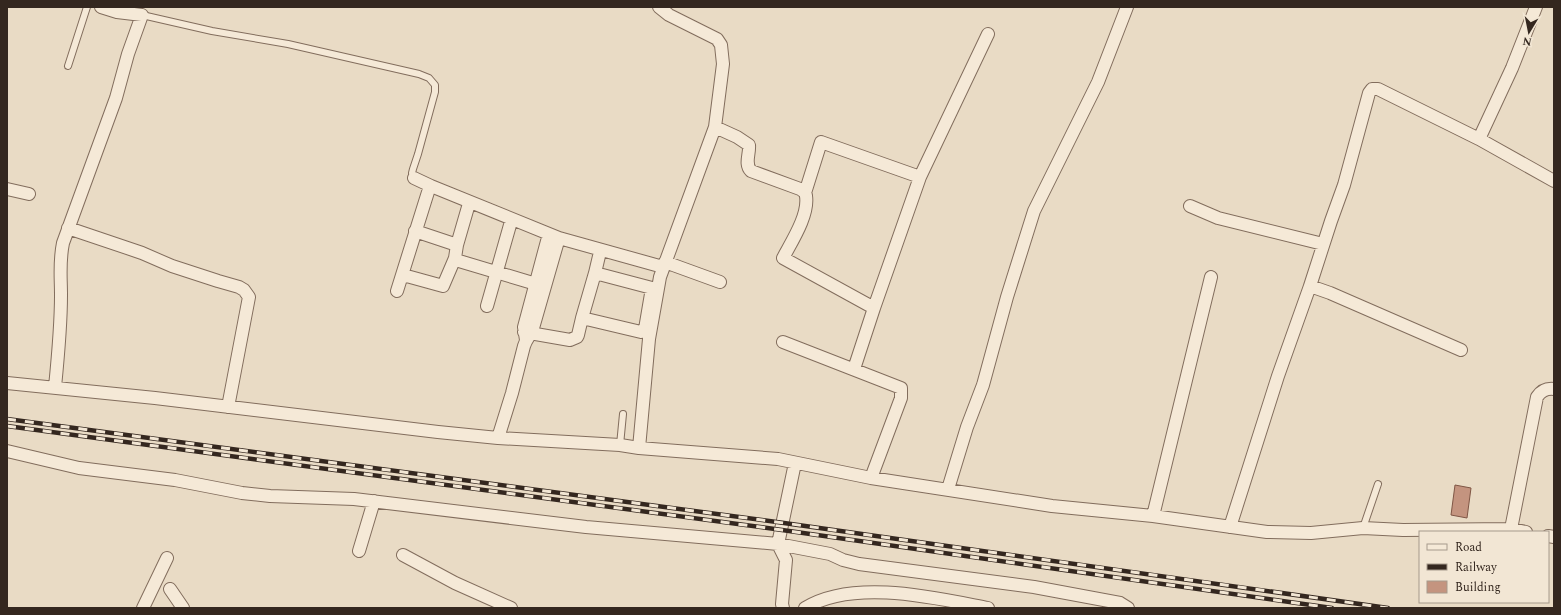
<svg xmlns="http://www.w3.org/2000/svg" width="1561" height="615" font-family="Spectral,serif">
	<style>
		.building { fill: #c4947f; stroke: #7f5645 }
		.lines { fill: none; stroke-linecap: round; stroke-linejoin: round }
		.service-casing { stroke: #826d5d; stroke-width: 8 }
		.minor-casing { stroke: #826d5d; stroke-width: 14 }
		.service { stroke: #f5e9d7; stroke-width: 6 }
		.minor { stroke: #f5e9d7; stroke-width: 12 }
		.rail-casing { stroke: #34271f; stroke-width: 4.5 }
		.rail { stroke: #f2e6d4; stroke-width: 3; stroke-dasharray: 9; stroke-linecap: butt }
	</style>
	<rect width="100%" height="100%" fill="#e9dbc5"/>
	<path class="building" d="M1455,485l16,3 -4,30 -16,-3z"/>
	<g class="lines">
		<defs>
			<path id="service" d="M142,15l70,16 76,13 131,30 10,4 6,7v7l-17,62 -5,15 -1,4 2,5
				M68,66l19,-59
				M620,445l3,-31
				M1363,528l15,-44"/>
			<path id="minor" d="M715,127l22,10 12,8c1,9 -5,19 2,26l49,18c3,2 6,4 6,7 3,19 -14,45 -23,62l91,50 46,-131 68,-143
				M1479,139l33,-71 24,-61
				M414,178l17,8 128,52 104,29
				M7,189l22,5
				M805,193l16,-51 99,35
				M1190,206l28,12 105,26
				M68,228l74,25 30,13 46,15 21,6 5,3 5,7 -21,110
				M415,231l42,14 -2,13 4,3 77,23
				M457,245l11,-38
				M665,262l55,20
				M595,273l4,-17
				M403,275l40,11 12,-28
				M397,291l31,-99
				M487,306l23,-81
				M524,332l46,8 7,-3 1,-2 4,-17 13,-45 57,15 -7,41 -4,3 -59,-14
				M783,342l118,46v10l-30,80
				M1461,350l-131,-57 -20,-7 21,-65 13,-36 25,-92 3,-4h6l101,50 75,42
				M854,369l20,-61
				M7,383l148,15 283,34 60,6 122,7 19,3 139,11 93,19 181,28 101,10 114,16 44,1 52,-5 40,2 108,-1 15,3
				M55,387c3,-30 6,-61 6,-92 0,-18 -2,-33 2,-52l53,-145 12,-44 14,-39 -25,-3 -16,-5
				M498,438l14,-45 12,-47c2,-7 7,-11 9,-18l25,-87 -10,-2 -1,2 -23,86 2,13
				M639,448l10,-109 11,-62 55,-150 8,-63 -2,-19 -4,-6 -48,-24 -10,-8
				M7,451l72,17 96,12 67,13 28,3 84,3 232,28 192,17 52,10 13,6 16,4 175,23 86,16 8,5
				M948,489l19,-62 16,-42 24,-88 27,-86 64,-129 29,-75
				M1153,516l58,-239
				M1230,527l48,-151 32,-90
				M1511,529l26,-132c4,-6 9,-9 17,-8
				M1548,536l6,1
				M359,551l15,-50
				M403,555l52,28 56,25
				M170,589l13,19
				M143,608l24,-50
				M783,608l-1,-4 4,-44 -8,-16 17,-81
				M805,608c49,-30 131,-10 183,0"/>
		</defs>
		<use href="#service" class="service-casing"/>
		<use href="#minor" class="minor-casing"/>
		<use href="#service" class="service"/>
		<use href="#minor" class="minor"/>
		<defs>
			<path id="rail" d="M7,419l777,104 604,85
				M7,426l775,104 550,78"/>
		</defs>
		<use href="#rail" class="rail-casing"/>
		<use href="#rail" class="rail"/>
	</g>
	<rect width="1561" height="615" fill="none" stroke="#34271f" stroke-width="16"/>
	<rect x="1419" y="531" width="130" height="72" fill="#f2e6d4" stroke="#a69a8c"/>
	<rect x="1427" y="544" width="20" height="6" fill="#f5e9d7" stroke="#a69a8c"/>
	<text x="1455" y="551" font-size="12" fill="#34271f">Road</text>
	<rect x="1427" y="564" width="20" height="6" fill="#34271f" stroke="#a69a8c"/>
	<text x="1455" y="571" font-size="12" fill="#34271f">Railway</text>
	<rect x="1427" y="581" width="20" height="12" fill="#c4947f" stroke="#a69a8c"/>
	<text x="1455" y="591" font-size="12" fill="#34271f">Building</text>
	<g transform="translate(1529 32) rotate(190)" stroke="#f2e6d4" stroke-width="3" paint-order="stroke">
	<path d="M0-3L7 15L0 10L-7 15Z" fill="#34271f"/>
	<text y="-6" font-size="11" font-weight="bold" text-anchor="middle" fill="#34271f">N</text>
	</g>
</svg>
